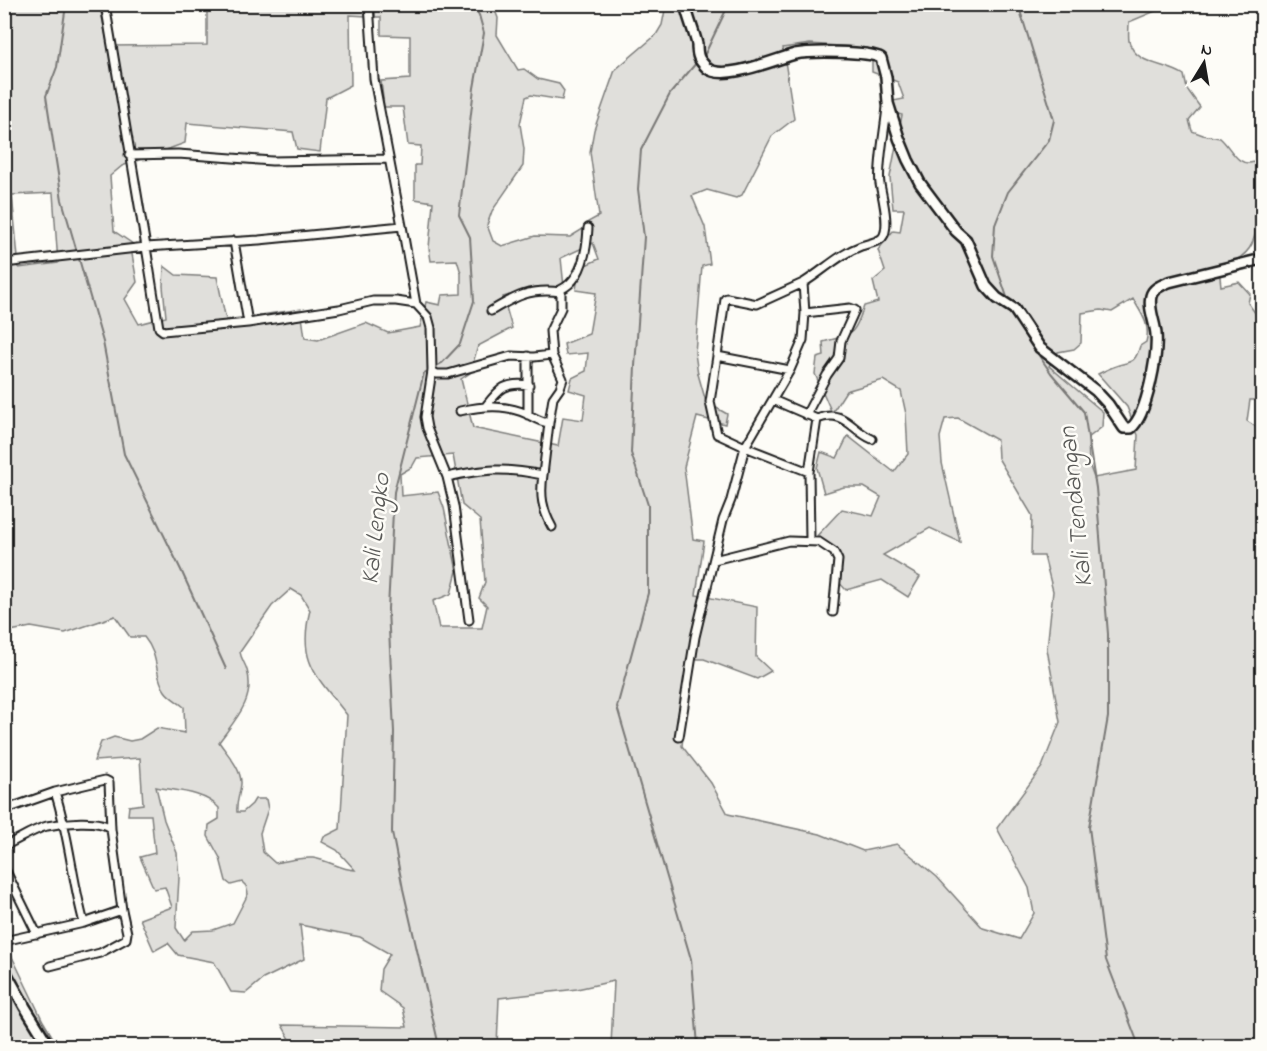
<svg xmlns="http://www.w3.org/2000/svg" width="1267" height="1051" font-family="'Indie Flower',sans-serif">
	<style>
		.green { fill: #e0dfdb; stroke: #7e7e7c; stroke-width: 1.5; fill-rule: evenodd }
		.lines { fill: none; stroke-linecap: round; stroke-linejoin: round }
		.stream { stroke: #797876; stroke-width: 2 }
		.minor-casing { stroke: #1c1c1c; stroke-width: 11 }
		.tertiary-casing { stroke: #1c1c1c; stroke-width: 14 }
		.minor { stroke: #fdfcf7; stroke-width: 7 }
		.tertiary { stroke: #fdfcf7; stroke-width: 9 }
		.labels { text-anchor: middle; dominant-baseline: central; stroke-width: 5; stroke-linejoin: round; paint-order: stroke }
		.water-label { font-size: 26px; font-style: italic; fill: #5a5a58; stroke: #fdfcf7 }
	</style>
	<rect width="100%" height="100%" fill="#fdfcf7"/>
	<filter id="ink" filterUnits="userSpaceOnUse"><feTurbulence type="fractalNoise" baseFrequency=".0167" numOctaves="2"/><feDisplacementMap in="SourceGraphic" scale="12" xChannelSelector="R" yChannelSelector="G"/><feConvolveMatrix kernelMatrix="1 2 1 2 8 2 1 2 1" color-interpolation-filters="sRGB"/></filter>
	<g filter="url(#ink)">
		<path class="green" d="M5,5h105l-10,2 8,39 99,-1v-40h158l1,11 -16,-1 1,70 -25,13 -6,54 -23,-3 -4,-17 -106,-9 -2,20 -63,23 -12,10 4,55 22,15 -4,8 5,28 -12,17 14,25 27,-7 -3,-31 1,-20 12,9 41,2 9,43 75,-11 4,29 13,2 48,-17 22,10 32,-6 6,-25 14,3 2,-10 19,-1v-21l-4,-13 -26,1 -2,-13 4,-46 -18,-3v-34h5l1,-19 -13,-1 -5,-38h-19l-3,-26 29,-2v-43l-29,-1v-18h-6l1,-12h111l9,8 2,5 -1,17 21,35 6,-1 14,10 21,5 5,7 -2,9 -31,-5 -5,2 -6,27 4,25 -1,17 -31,45 -5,14 6,16 9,5 33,-10 35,1 13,-8 5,-7 11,-6 -9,-64 4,-22 21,-60 41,-35 6,-10 4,-20h494l-2,5 -29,12c0,6 -1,13 0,19 6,25 39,22 55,34l3,14 13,18 -11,13 3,11 11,4 17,3c11,9 17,30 34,24l8,4v40l-7,3c-1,9 2,21 -1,29 -4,17 -20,24 -35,30l2,18 18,-4 11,12 -2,9 8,11 6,-3v89h-12l-3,21 15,10v615h-651l3,-65 -37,8 -78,9 -2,48h-203l-12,-21 125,2 -4,-19 -24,-17 2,-22 9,-15 -30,-17 -60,-12 4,34 -41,20 -17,14 -15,-1 -17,-30 -36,-7 -10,-12 -14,8 -14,-32 32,-12 -7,-20 -11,2 -14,-32 15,-4 -4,-38h-23l1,-9 14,-2 -3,-46 -46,3 7,-19 13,-5 16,4 10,-2 17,-11 28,5 -1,-26c-6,-5 -15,-10 -19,-16 -11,-15 -5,-35 -21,-54h-14l-15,-21 -50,17 -34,-6 -26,5 -1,-606h3l1,-16 -3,-1zM810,44l58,4 4,10v14l26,10 6,17 -11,2 1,12 8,2 -12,62 3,32h11l-4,23 -7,-1 -15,19 7,21 -12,10 5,21 -14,4c-10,30 -11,28 -41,36l1,14 -7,2 -2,16 17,39 14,-22 37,-11 18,11 5,23 2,40 -14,18 -46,-36 -11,22 -16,-6 -4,16 7,25 20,-6h20l17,10 -8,19 -31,-7 -28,30 19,16 1,22 12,13 36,-10 26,17 12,-20 -37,-22 47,-27 30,14 -18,-79 -2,-26 5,-18 13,-1 39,22 1,18 34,57 -1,41h13l9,35 -6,58 13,73 -18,45 -45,61 32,60 5,25 -15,26 -36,-11 -46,-51 -40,-33 -34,7 -43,-17 -92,-20 -17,-31 -29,-37 9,-87h13l53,20 14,-8 -15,-14 1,-50 -61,-12 8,-54 -11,-2 -9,-72 13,-50 28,7 2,-10 -21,-12 -8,-28 -3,-21 7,-87 8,-2 -5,-37 -13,-31 15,-6 29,8 6,-3 30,-59 22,-17 -11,-71zM53,193l5,70 -39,5 -7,-73zM593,243l6,16 -20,9 -3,22 20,3 -7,41 -25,10 2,11 22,-2 -2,18 -14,7 -3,12 17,5 -3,25 -20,-3 -5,29 -85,-18 -12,-49 9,-6 8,-27 34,-18 -9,-31 33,-10h28l-3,-29zM1133,299c8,14 18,26 13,43l-6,4c-5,17 -8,15 -24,20 -6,2 -12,5 -18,8l29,33 11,28 -2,35 -42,8 -5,-14 -1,-26 14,-11 1,-15 -54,-46 9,-14 16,-3 7,-6 1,-30 19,-3 11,2zM453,455l9,50 18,15 5,62 -6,16 8,8 -5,22h-43l-6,-27 18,-7 6,-23 -13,-63 -6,-16 -37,4 -1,-22 12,-7 5,-9zM291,589l10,6 9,15c-13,53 7,66 37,105l-7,114 -16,8 -2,5 15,8 18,20c-14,0 -27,-10 -42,-12 -12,-1 -26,3 -38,5l-12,-11 -3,-19 8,-24 -2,-10h-11l-3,5 -9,8h-6c-1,-11 3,-18 4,-28 1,-15 -14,-30 -22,-42 16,-22 37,-43 28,-72 -2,-7 -6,-11 -7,-18l32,-46zM156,787c21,4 49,5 63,21v11l-10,6 -1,11 12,22 6,23 5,4 11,-3 4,4 2,8 -15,29 -20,7 -20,1 -9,9 -8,-12 3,-50 -2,-25 -13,-33z
			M4,940l39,81 15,25h-53z"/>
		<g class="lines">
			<path class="stream" d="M70,4l-5,8 -8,55 -11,29 16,104 41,142 21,112 57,116 45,99
				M701,58l4,-4 20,-42v-8
				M697,62l-27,32 -29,56 -3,39 6,48 -9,129 -4,87 17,52v88l-31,114 74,252 7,87
				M1008,300l-15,-44 2,-31 13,-33 41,-52 5,-20 -36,-116
				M1016,319l8,15 27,39 33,39 12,76 12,146v83l-19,110 17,133 33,86
				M439,1046l-36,-157 -11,-57 2,-100 -6,-123 6,-117 30,-119 18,-10 18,-19 14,-43 -4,-64 -11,-22 15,-127 10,-55 -5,-18 -8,-11"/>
			<defs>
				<path id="minor" d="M105,4l41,243 113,-7 143,-14 14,78 12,13 3,11 1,43 -7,46 2,11 20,49 7,29 15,114
					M369,4l5,75 28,147
					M129,155l49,-1 94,7 117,-2
					M234,241l14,82
					M4,263l142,-16 13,81 4,3 85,-8 91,-14 34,-8h23l20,3
					M561,292l-1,-2c23,-10 27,-41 28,-62
					M491,311c25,-15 39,-23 70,-19v16l-11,23 2,24
					M805,313l45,-5 5,2 -14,31 -2,17 -12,17 -21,40
					M528,356v59
					M717,356l-7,46 7,32 28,13 64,25
					M790,370l-73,-14 8,-57 2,-1 30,6 46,-21
					M432,371l5,3h11l63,-18 23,1 18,-2 11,24 -3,9 -7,10 -4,25c-9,-1 -14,-5 -22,-9 -22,-10 -44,-8 -67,-3
					M773,400l44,19 -8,53 1,68
					M486,406c14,-18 19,-24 43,-21
					M817,419c27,-11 34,11 55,20
					M543,475c-3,20 -1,34 9,52
					M447,477c38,-8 57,-10 96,-2l6,-52
					M714,560l75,-19 30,1 15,10 4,8 -5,52
					M679,737l16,-100 28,-117 8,-20 14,-53 45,-77 13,-30 2,-27 -2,-30c20,-12 36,-29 58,-37 6,-2 17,-4 21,-8 9,-10 0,-42 -2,-54 -3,-16 6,-60 7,-78
					M4,810l51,-18 50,-12 4,2 2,47
					M4,846c14,-6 28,-16 43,-20 15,-3 53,-8 64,3l11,81 5,23 -1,6 -26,14 -50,13
					M4,867l33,67
					M84,923l38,-13
					M4,941l80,-18c-12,-43 -15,-89 -29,-131"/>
				<path id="tertiary" d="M685,4c3,14 9,27 12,40 0,4 0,10 2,14 1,2 6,8 8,10 16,14 69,-9 88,-14 15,-3 74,-3 86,4l5,19 2,26 11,35 9,22 12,23 36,48 10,9 20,46 11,12 17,11 26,39 56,43 12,13 16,24h7c16,-13 27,-74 25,-94 -1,-12 -8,-26 -5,-38 2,-8 11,-11 18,-14l93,-23
					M4,969l21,38 24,39"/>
			</defs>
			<use href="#minor" class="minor-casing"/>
			<use href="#tertiary" class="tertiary-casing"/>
			<use href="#minor" class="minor"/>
			<use href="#tertiary" class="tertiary"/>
		</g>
	</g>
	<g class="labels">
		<g class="water-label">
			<text transform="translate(1077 507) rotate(-96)">Kali Tendangan</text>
			<text transform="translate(377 529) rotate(-84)">Kali Lengko</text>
		</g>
	</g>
	<rect width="1267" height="1051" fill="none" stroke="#fdfcf7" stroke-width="24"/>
	<rect x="12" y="12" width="1243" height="1027" fill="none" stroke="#1c1c1c" stroke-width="2" filter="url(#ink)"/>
	<g transform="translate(1204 63) rotate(11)" stroke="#fdfcf7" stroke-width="4.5" paint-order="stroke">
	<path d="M0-4.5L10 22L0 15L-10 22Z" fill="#1c1c1c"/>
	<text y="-9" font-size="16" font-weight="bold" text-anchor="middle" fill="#1c1c1c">N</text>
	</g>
</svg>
